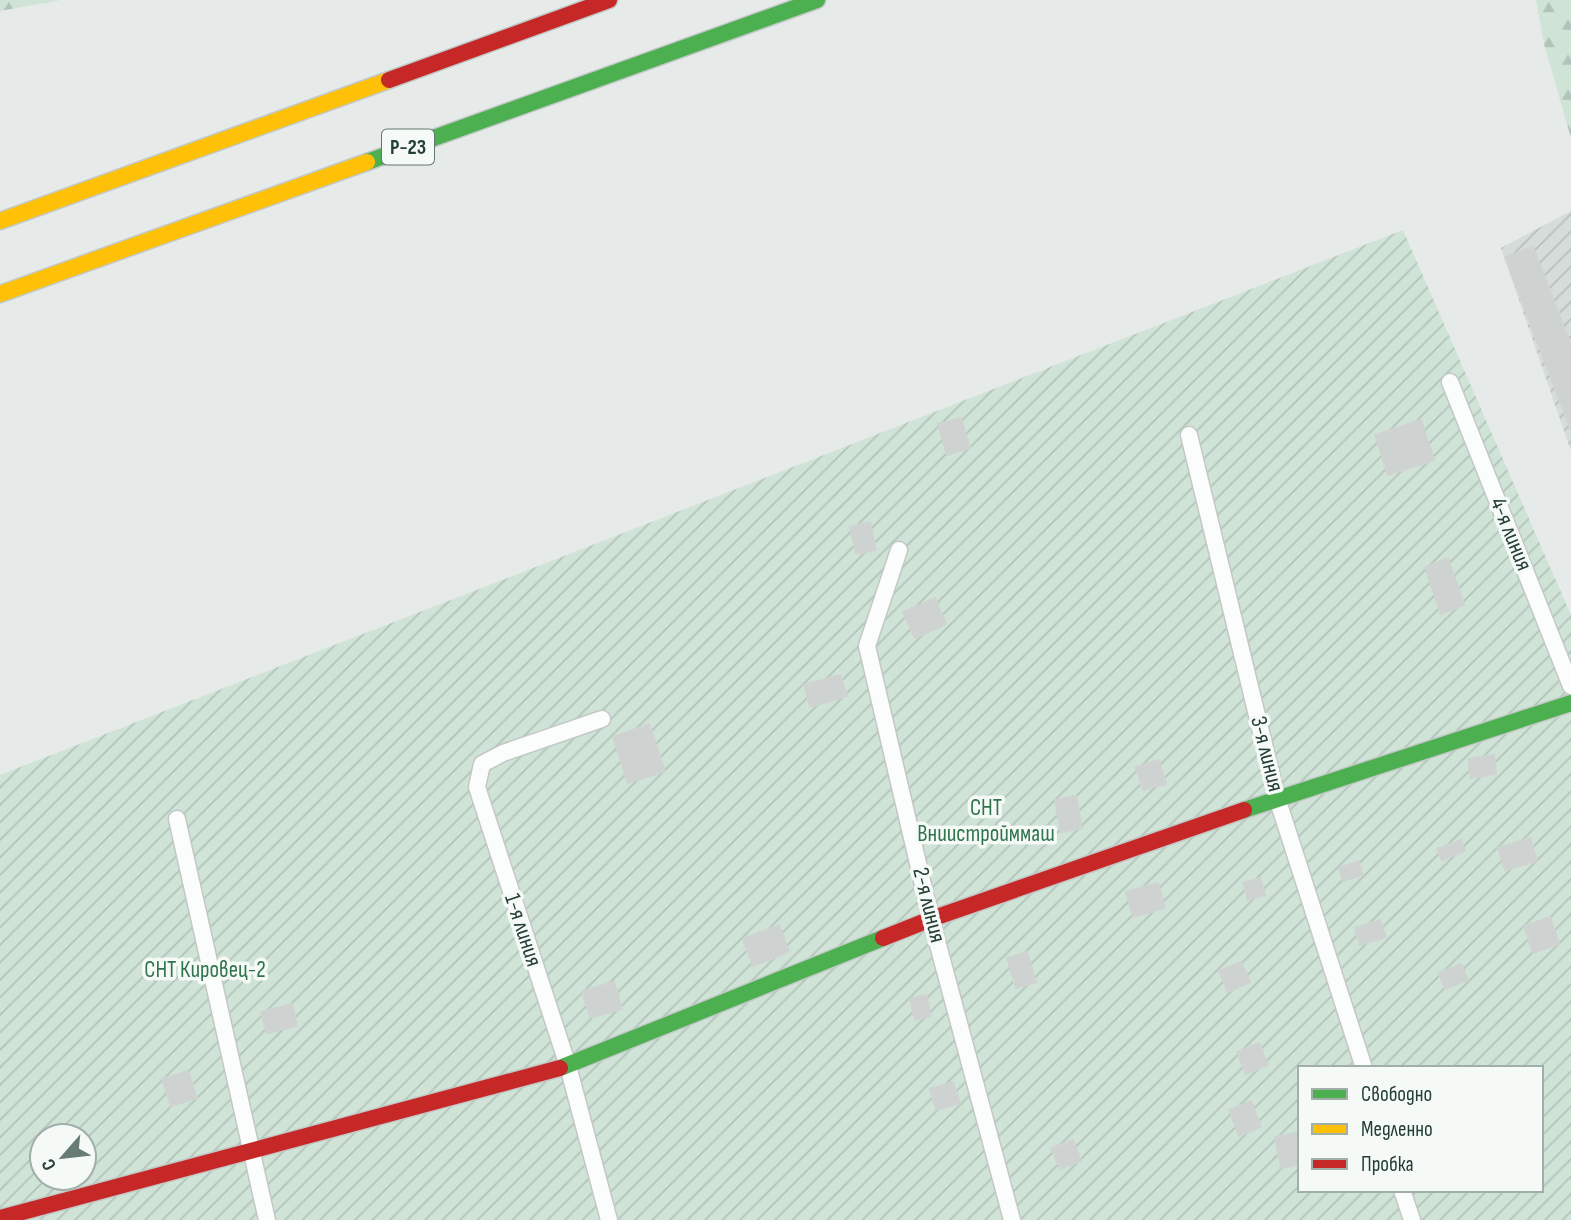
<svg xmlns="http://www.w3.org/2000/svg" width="1571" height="1220" font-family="'Sofia Sans Condensed',sans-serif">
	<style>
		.industrial { fill: url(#industrial-furrows) }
		.forest { fill: url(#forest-firs) }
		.garden { fill: url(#garden-furrows); fill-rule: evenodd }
		.building { fill: #ced2d1; stroke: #cfd4d2; stroke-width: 2 }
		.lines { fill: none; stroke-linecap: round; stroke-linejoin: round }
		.lane-casing { stroke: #c3c8c6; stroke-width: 19 }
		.fast-casing { stroke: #c2c8c6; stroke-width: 19 }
		.slow-casing { stroke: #c2c8c6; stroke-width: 19 }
		.jam-casing { stroke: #c2c8c6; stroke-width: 19 }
		.lane { stroke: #fbfcfc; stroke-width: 16 }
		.fast { stroke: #4caf50; stroke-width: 16 }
		.slow { stroke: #ffc107; stroke-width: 16 }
		.jam { stroke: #c62828; stroke-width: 16 }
		.labels { text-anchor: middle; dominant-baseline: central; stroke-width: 7; stroke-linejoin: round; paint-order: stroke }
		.shield { fill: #f5faf7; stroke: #637671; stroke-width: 2 }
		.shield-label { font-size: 21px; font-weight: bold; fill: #243e38 }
		.street-label { font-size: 23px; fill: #243e38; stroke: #f5faf7 }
		.park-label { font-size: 23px; fill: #30744d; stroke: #f5faf7 }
	</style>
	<defs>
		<pattern id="industrial-furrows" width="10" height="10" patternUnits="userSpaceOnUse" patternTransform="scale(1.75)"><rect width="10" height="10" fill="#d5dcd9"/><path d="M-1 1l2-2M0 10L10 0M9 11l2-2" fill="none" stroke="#b7bebb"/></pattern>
		<pattern id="forest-firs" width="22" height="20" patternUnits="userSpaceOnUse" patternTransform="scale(1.75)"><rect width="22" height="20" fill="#d0e3d7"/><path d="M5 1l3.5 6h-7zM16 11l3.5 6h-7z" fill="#b2c4b9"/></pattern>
		<pattern id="garden-furrows" width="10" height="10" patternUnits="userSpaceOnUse" patternTransform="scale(1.75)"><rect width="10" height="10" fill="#d0e3d7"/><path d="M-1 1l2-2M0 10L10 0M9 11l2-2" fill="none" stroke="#b2c4b9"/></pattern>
	</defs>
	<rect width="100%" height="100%" fill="#e6ebe9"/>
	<path class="industrial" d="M1571,211v240l-70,-203z"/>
	<path class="forest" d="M0,0h61l-61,11z
		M1536,0h35v138l-27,-94z"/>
	<path class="garden" d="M1403,230l168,385v605h-1571v-445zM1300,1068h241v122h-241zM42,1136h42v42h-42z"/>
	<path class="building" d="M1533,247l38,99v84l-66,-173z
		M961,418l9,30 -23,7 -9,-31z
		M1421,420l13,40 -46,15 -13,-40z
		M870,522l6,28 -20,4 -6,-27z
		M1448,558l16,47 -23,9 -16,-47z
		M935,598l11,26 -31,14 -12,-26z
		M840,675l7,21 -37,11 -6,-22z
		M649,724l16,47 -37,12 -15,-46z
		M1494,755l2,19 -25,4 -3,-19z
		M1159,760l7,24 -23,6 -7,-23z
		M1076,796l6,32 -21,4 -6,-32z
		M1530,838l7,23 -32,9 -7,-22z
		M1461,840l4,11 -23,9 -5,-11z
		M1358,861l5,14 -20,6 -4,-13z
		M1260,878l5,17 -17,5 -5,-17z
		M1158,883l7,25 -32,9 -7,-25z
		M1550,917l9,27 -26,9 -9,-27z
		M1380,920l6,17 -26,8 -5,-17z
		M779,925l10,27 -36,14 -10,-27z
		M1027,952l9,30 -20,6 -9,-30z
		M1241,962l9,20 -22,10 -9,-21z
		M1461,964l7,16 -23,9 -6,-16z
		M614,982l8,27 -32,9 -8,-27z
		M926,995l5,21 -16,4 -5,-21z
		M292,1004l5,22 -30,7 -6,-21z
		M1259,1043l9,22 -22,9 -9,-22z
		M188,1071l9,27 -26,8 -9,-27z
		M953,1082l7,21 -24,7 -6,-21z
		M1251,1101l10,26 -22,9 -10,-26z
		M1296,1133l4,31 -19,4 -6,-31z
		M1073,1140l8,21 -21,8 -9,-21z"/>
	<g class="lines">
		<defs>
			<path id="lane" d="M1450,382l121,304
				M1189,435l88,363 87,270
				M899,550l-32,96 64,273 81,301
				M602,719l-99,34 -21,11 -5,23 91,279 41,154
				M177,819l90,401
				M1402,1190l10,30"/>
			<path id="fast" d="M367,162l450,-162
				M1244,810l327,-107
				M560,1068l323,-130"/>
			<path id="slow" d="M0,221l389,-141
				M0,294l367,-132"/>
			<path id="jam" d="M389,80l220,-80
				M883,938l48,-19 313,-109
				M0,1218l560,-150"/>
		</defs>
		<use href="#lane" class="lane-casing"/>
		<use href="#fast" class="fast-casing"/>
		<use href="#slow" class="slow-casing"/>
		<use href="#jam" class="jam-casing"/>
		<use href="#lane" class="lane"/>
		<use href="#fast" class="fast"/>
		<use href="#slow" class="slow"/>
		<use href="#jam" class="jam"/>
	</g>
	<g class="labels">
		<rect class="shield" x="382" y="129.5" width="52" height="35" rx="5"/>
		<g class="shield-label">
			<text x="408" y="147">Р-23</text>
		</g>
		<g class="street-label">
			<text transform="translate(1511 534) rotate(68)">4-я линия</text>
			<text transform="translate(1267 754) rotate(76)">3-я линия</text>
			<text transform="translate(929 905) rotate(76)">2-я линия</text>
			<text transform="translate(523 930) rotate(72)">1-я линия</text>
		</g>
		<g class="park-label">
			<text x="986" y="808">СНТ<tspan x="986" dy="26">Вниистройммаш</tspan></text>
			<text x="205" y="970">СНТ Кировец-2</text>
		</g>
	</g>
	<rect x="1298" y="1066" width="245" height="126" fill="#f5faf7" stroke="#a1afab" stroke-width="2"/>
	<rect x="1312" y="1089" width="35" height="10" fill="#4caf50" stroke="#a1afab" stroke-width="2"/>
	<text x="1361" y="1101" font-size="21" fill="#243e38">Свободно</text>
	<rect x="1312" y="1124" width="35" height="10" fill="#ffc107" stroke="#a1afab" stroke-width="2"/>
	<text x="1361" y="1136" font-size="21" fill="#243e38">Медленно</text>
	<rect x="1312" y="1159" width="35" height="10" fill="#c62828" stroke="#a1afab" stroke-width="2"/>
	<text x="1361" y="1171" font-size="21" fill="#243e38">Пробка</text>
	<g transform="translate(63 1157) rotate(242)"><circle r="33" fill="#f5faf7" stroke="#a1afab" stroke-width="2"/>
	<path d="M0-5L12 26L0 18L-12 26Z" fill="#687b76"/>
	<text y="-10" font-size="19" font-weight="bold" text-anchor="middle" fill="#243e38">С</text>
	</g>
</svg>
